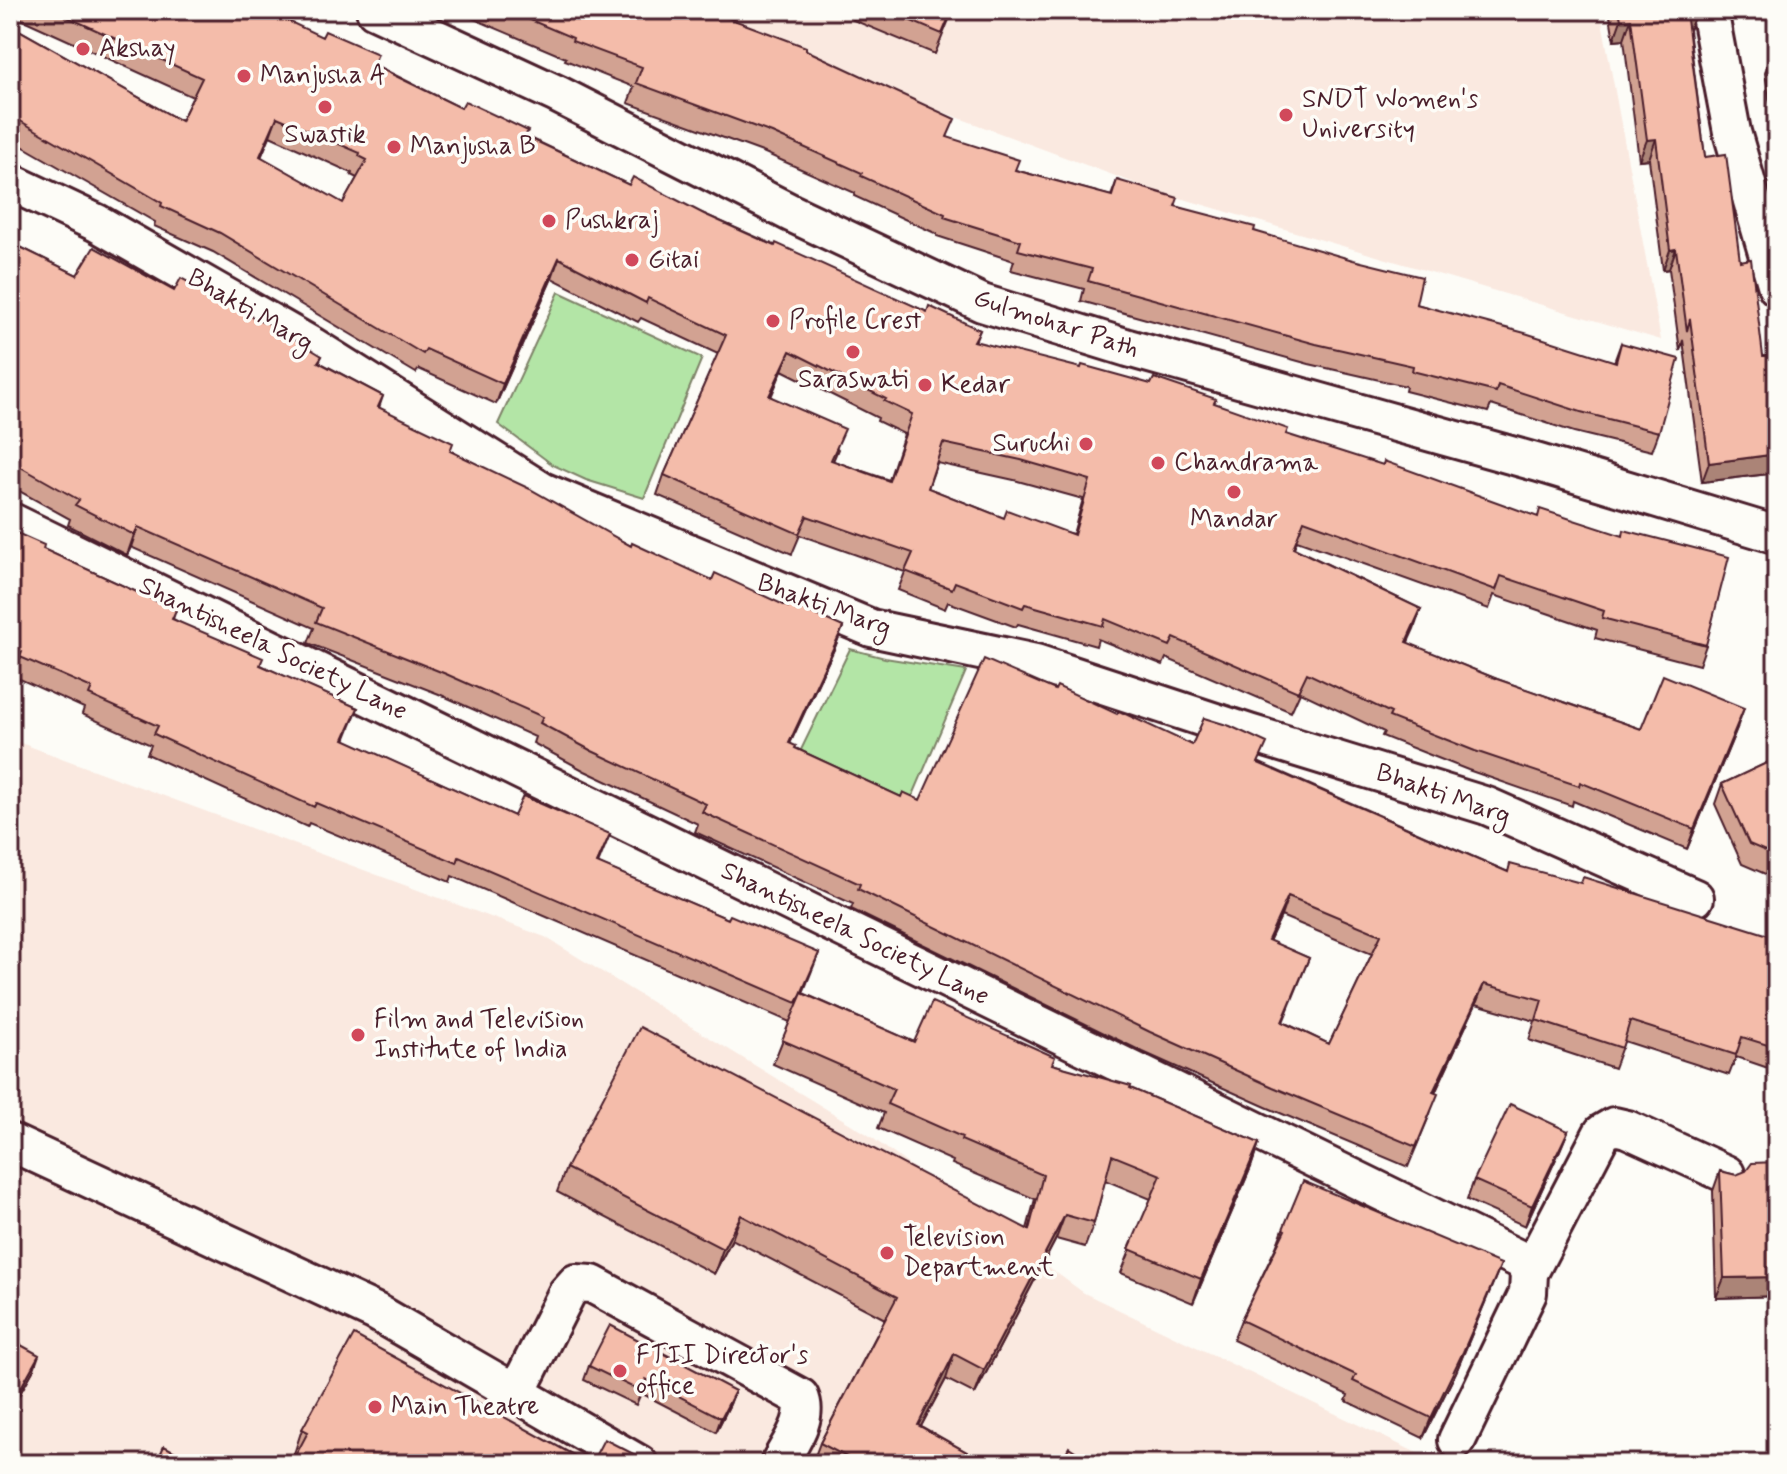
<svg xmlns="http://www.w3.org/2000/svg" width="1787" height="1474" font-family="Mynerve,sans-serif">
	<style>
		.built { fill: #fae9e0 }
		.green { fill: #b3e5a6; stroke: #7e8268; stroke-width: 2 }
		.lines { fill: none; stroke-linecap: round; stroke-linejoin: round }
		.street-casing { stroke: #4a1f2b; stroke-width: 42 }
		.street { stroke: #fdfcf7; stroke-width: 36 }
		.wall { fill: #d2a292; stroke: #4a1f2b; stroke-width: 2; fill-rule: evenodd }
		.shaded-wall { fill: #ab8477; stroke: #4a1f2b; stroke-width: 2 }
		.building { fill: #f4bcaa; stroke: #4a1f2b; stroke-width: 2; fill-rule: evenodd }
		.poi-dot { fill: #d1495b; stroke: #fdfcf7; stroke-width: 3 }
		.labels { text-anchor: middle; dominant-baseline: central; stroke-width: 7; stroke-linejoin: round; paint-order: stroke }
		.poi-label { font-size: 26px; fill: #4a1f2b; stroke: #fdfcf7; text-anchor: start }
		.street-label { font-size: 26px; fill: #4a1f2b; stroke: #fdfcf7 }
	</style>
	<rect width="100%" height="100%" fill="#fdfcf7"/>
	<filter id="ink" filterUnits="userSpaceOnUse"><feTurbulence type="fractalNoise" baseFrequency=".0125" numOctaves="2"/><feDisplacementMap in="SourceGraphic" scale="16" xChannelSelector="R" yChannelSelector="G"/><feConvolveMatrix kernelMatrix="1 2 1 2 8 2 1 2 1" color-interpolation-filters="sRGB"/></filter>
	<g filter="url(#ink)">
		<path class="built" d="M680,10h920l61,330 -508,-150 -401,-149z
			M10,739l535,198 322,197 217,159 356,171h-1430z"/>
		<path class="green" d="M559,292l143,66 -58,140 -58,-18 -33,-15 -55,-41z
			M850,649l35,9 81,13 -55,129 -23,-1 -90,-43z"/>
		<g class="lines">
			<defs>
				<path id="street" d="M375,10l182,84 234,119 191,90 146,45 411,115 238,72
					M1709,10l23,122 45,155
					M10,182l87,41 215,123 230,145 329,137 165,35 213,70 238,73 208,92
					M10,521l1513,740 6,12 -1,20 -71,147
					M10,1142l366,170 263,152
					M1529,1273l73,-140 12,-7 13,3 99,45
					M517,1392l50,-99 9,-10 16,1 208,113c10,22 -11,47 -21,67"/>
			</defs>
			<use href="#street" class="street-casing"/>
			<use href="#street" class="street"/>
		</g>
		<path class="wall" d="M10,10h255l196,98 65,28 103,49 75,29 223,98 53,18 -5,12 239,61 72,31 420,211 -7,20 -104,-27 2,-8 -103,-35 -5,14 -192,-69 -3,8 127,61 -14,34 90,36 144,50 96,-1 -50,121 -114,-48 -1,5 -104,-36 -86,-34 2,-4 -84,-40 -9,20 -125,-54 -3,7 -65,-26 -2,7 -78,-22 -2,3 -68,-25 -3,7 -47,-19 7,-18 -105,-37 -8,19 -135,-59 7,-20 54,-121 -77,-36 -3,4 -86,-44 -56,126 -77,-35 -3,4 -203,-121 -59,-26 1,-4 -145,-83zM19,18l174,79 -12,24 -167,-94zM270,136l82,37 -1,2 6,3 -14,25 -82,-46zM782,370l96,48 -1,3 27,13 -15,46 -56,-19 5,-12 -67,-52zM937,463l77,17 69,19 -10,35 -69,-16 -76,-30z
			M453,10h254l99,40 143,88 66,32 96,26 6,-16 58,26 79,25 162,73 198,58 7,-19 38,89 -7,19 -78,-19 -83,-27 -3,7 -83,-21 1,-5 -97,-22 -228,-63 3,-12 -73,-19 3,-9 -77,-25v-2l-83,-38 1,-3 -90,-40 -137,-50 6,-16 -69,-27 1,-2z
			M856,10h97l-18,44 -82,-34z
			M1609,10h87l-7,20 16,127 35,104 23,95 14,50 -1,67 -74,9 -19,-142 -3,11 -11,-82 -6,1 -14,-111 -10,1 -15,-121 -10,1z
			M1777,52v96l-12,-75 7,-20z
			M10,242l67,33 97,16 148,65 -3,6 64,34 -4,12 72,43 180,95 81,34 131,47 -8,20 -45,96 5,5 106,49 19,3 135,-110 137,55 68,18 248,109 269,72v127l-41,-14 -7,18 -105,-34 -10,27 -85,-28 6,-19 -59,-17 -41,89 -5,21 -22,53 -142,-60 -123,-55 -292,-143 2,-5 -158,-72 3,-8 -113,-53 -52,-28 2,-6 -96,-43 -131,-51 6,-15 -183,-81 -4,8 -59,-30 2,-6 -60,-33zM1281,916l91,38 -43,90 -46,-22 26,-64 -40,-17z
			M10,530l33,19 133,61 -3,9 87,47 98,42 -13,32 169,76 96,18 -12,30 130,55 91,34 -16,40 111,49 138,22 78,24 129,55 -8,24 -58,136 -72,-30 30,-74 -46,-19 -11,43 -9,24 -29,-8 -81,155 -29,-15 -25,47 67,38h-176l8,-21 65,-124 -153,-80 -18,35 -157,-82 9,-24 461,61 8,-30 -83,-35 1,-3 -75,-33 6,-15 -111,-49 17,-42 -338,-146 -2,6 -141,-59 -2,4 -160,-73 4,-9 -69,-31 2,-6 -71,-32 1,-5 -4,-2z
			M1777,758v121l-35,-15 -27,-60 7,-20z
			M1568,1131l-8,19 -35,76 -58,-26 7,-20z
			M1777,1162v134l-61,2 -3,-107 7,-20 16,4z
			M1283,1229l218,35 -45,108 -33,66 -77,-37 2,-6 -115,-55 8,-20 35,-73z
			M10,1339l24,30 -24,42z
			M589,1366l146,25 -5,13 -14,28 -75,-39 -5,12 -52,-25z
			M302,1429l288,35 -294,-9 -2,-1z"/>
		<path class="shaded-wall" d="M20,10h2l-3,8 -9,17v-4z
			M1697,10l-8,20 -10,2 7,-20z
			M1631,19l-7,20 -10,1 7,-20z
			M277,117l-7,19 -17,40 7,-20z
			M1656,139l-7,20 -10,1 8,-20z
			M1676,249l-7,20 -6,1 7,-20z
			M559,258l-7,20 -56,126 7,-20z
			M790,351l-8,19 -20,46 7,-20z
			M1777,454l-1,19 -74,9 7,-19z
			M138,527l-7,20 -4,8 7,-20z
			M1421,609l-7,20 -15,33 7,-20z
			M843,627l-8,20 -54,116 8,-20z
			M1744,708l-7,20 -50,121 7,-20z
			M1288,896l-7,20 -21,44 8,-20z
			M1484,984l-8,20 -50,108 7,-20z
			M1568,1131l-8,19 -35,76 7,-20z
			M1259,1143l-8,24 -58,136 8,-24z
			M741,1215l-9,24 -18,35 9,-25z
			M1065,1215l-9,24 -81,155 9,-24z
			M1501,1264l-45,108 -33,66 8,-20z
			M1777,1277v19l-61,2 8,-20z
			M954,1354l-8,25 -37,70 9,-24z
			M39,1355l-5,14 -24,42 5,-13z
			M735,1391l-5,13 -14,28 5,-14z"/>
		<path class="building" d="M10,10h10l-8,16 169,95 21,-43 -150,-68h213l57,27 3,-6 53,23 -5,11 88,43 4,-7 63,30 -3,5 104,49 4,-8 71,37 71,32 1,-3 151,69 2,-6 51,24 -6,11 107,27 1,-3 69,19 3,-6 62,21 -2,4 74,26 -2,5 97,31 1,-4 154,56 2,-8 83,27 1,-6 105,27 -23,88 -104,-27 2,-7 -103,-35 -5,14 -192,-70 -11,28 128,61 -15,33 91,37 144,50 22,-54 81,33 -50,121 -114,-47 -1,4 -104,-35 -86,-34 2,-4 -84,-40 -9,19 -124,-54 -4,8 -65,-27 -2,7 -78,-22 -2,4 -68,-26 -3,7 -47,-18 8,-18 -106,-37 -8,18 -135,-59 62,-140 -78,-37 -2,5 -87,-45 -56,126 -77,-35 -3,5 -203,-121 -59,-27 1,-3 -152,-88zM277,117l83,36 -1,3 8,4 -24,43 -83,-47zM790,351l96,48 -2,2 28,13 -23,67 -58,-21 14,-31 -76,-33zM943,443l78,17 69,20 -16,55 -67,-25 -3,8 -76,-30z
			M507,10h200l99,37v3l149,69 -8,18 72,23 -4,10 97,26 5,-16 61,18 -3,8 80,21 -1,4 99,29 69,17 -6,27 109,29 91,29 5,-19 58,16 -20,73 -78,-20 -83,-27 -2,7 -84,-21 1,-5 -97,-22 -228,-63 4,-12 -74,-19 3,-9 -77,-24 1,-3 -84,-38 1,-3 -90,-40 -136,-50 6,-16 -70,-26 1,-3z
			M885,10h67l-10,24z
			M1619,10h77l-10,2 19,145 21,-3 14,107 11,-2 12,97h7l7,50v48l-68,9 -19,-144 -3,12 -11,-82 -6,1 -14,-111 -9,1 -16,-121 -10,1z
			M1777,52v32l-5,-31z
			M10,242l67,33 17,-28 80,44 7,-13 81,44 1,-2 59,36 -4,6 65,34 -5,11 75,36 -3,8 80,38 101,57 1,-3 80,37 3,-7 73,34 2,-4 53,24 -54,116 7,3 -1,2 106,49 2,-5 17,8 64,-141 71,31 2,-4 60,28 2,-3 73,34 12,-27 26,8 37,17 -9,20 250,109 2,-8 71,19 2,-6 192,60 -2,6 4,1v104l-35,-11 -6,18 -106,-34 -8,27 -86,-28 6,-20 -58,-16 -51,108 5,2 -22,53 -143,-60 -123,-55 -292,-143 2,-5 -158,-72 4,-8 -114,-53 -52,-28 3,-6 -97,-43 -130,-52 6,-14 -184,-81 -4,8 -59,-30 4,-5 -69,-39v-18l2,-3 -2,-1zM1288,896l93,39 -52,109 -47,-22 27,-64 -41,-18z
			M10,530l34,15 -1,4 133,61 -4,9 91,39 -3,7 98,43 -14,31 170,77 9,-20 87,38 -13,29 131,56 2,-4 89,38 -22,50 -338,-146 -2,6 -141,-60 -2,4 -160,-73 4,-8 -69,-31 3,-7 -72,-31 2,-5 -12,-5z
			M1777,758v98l-28,-12 -27,-60z
			M802,993l112,49 18,-40 123,55 -3,7 79,22 -1,2 129,55 -58,136 -72,-30 32,-74 -49,-20 -18,68 -29,-8 -81,155 -30,-16 -36,71 70,39h-128l-40,-21 77,-146 -156,-82 -18,34 -157,-81 74,-141 389,203 14,-55 -82,-35 1,-3 -75,-33 7,-15 -112,-49z
			M1510,1104l58,27 -36,75 -58,-26z
			M1777,1162v115l-53,1 -4,-107 16,4 10,-4 6,-8z
			M1303,1181l198,83 -38,88 -32,66 -78,-37 3,-6 -115,-55 44,-90 -2,-1z
			M610,1325l125,66 -14,27 -75,-39 -6,12 -51,-25z
			M354,1335l236,129h-299l17,-32 -6,-3z
			M10,1339l29,16 -24,43 -5,-3z
			M604,1439l49,25h-62z
			M164,1446l30,16v2h-38z
			M1069,1447l26,17h-35z"/>
	</g>
	<g class="poi-dot">
		<circle cx="83" cy="49" r="8"/>
		<circle cx="244" cy="76" r="8"/>
		<circle cx="325" cy="107" r="8"/>
		<circle cx="1286" cy="115" r="8"/>
		<circle cx="394" cy="147" r="8"/>
		<circle cx="549" cy="221" r="8"/>
		<circle cx="632" cy="260" r="8"/>
		<circle cx="773" cy="321" r="8"/>
		<circle cx="853" cy="352" r="8"/>
		<circle cx="925" cy="385" r="8"/>
		<circle cx="1086" cy="444" r="8"/>
		<circle cx="1158" cy="463" r="8"/>
		<circle cx="1234" cy="492" r="8"/>
		<circle cx="358" cy="1035" r="8"/>
		<circle cx="887" cy="1253" r="8"/>
		<circle cx="620" cy="1371" r="8"/>
		<circle cx="375" cy="1407" r="8"/>
	</g>
	<g class="labels">
		<g class="poi-label">
			<text x="99" y="49">Akshay</text>
			<text x="260" y="76">Manjusha A</text>
			<text x="1302" y="100">SNDT Women's<tspan x="1302" dy="30">University</tspan></text>
			<text x="325" y="135" text-anchor="middle">Swastik</text>
			<text x="410" y="147">Manjusha B</text>
			<text x="565" y="221">Pushkraj</text>
			<text x="648" y="260">Gitai</text>
			<text x="789" y="321">Profile Crest</text>
			<text x="853" y="380" text-anchor="middle">Saraswati</text>
			<text x="941" y="385">Kedar</text>
			<text x="1070" y="444" text-anchor="end">Suruchi</text>
			<text x="1174" y="463">Chandrama</text>
			<text x="1234" y="520" text-anchor="middle">Mandar</text>
			<text x="374" y="1020">Film and Television<tspan x="374" dy="30">Institute of India</tspan></text>
			<text x="903" y="1238">Television<tspan x="903" dy="30">Department</tspan></text>
			<text x="636" y="1356">FTII Director's<tspan x="636" dy="30">office</tspan></text>
			<text x="391" y="1407">Main Theatre</text>
		</g>
		<g class="street-label">
			<text transform="translate(250 311) rotate(30)">Bhakti Marg</text>
			<text transform="translate(1056 324) rotate(18)">Gulmohar Path</text>
			<text transform="translate(824 606) rotate(20)">Bhakti Marg</text>
			<text transform="translate(273 649) rotate(26)">Shantisheela Society Lane</text>
			<text transform="translate(1443 795) rotate(19)">Bhakti Marg</text>
			<text transform="translate(855 934) rotate(26)">Shantisheela Society Lane</text>
		</g>
	</g>
	<rect width="1787" height="1474" fill="none" stroke="#fdfcf7" stroke-width="40"/>
	<rect x="20" y="20" width="1747" height="1434" fill="none" stroke="#4a1f2b" stroke-width="3" filter="url(#ink)"/>
</svg>
